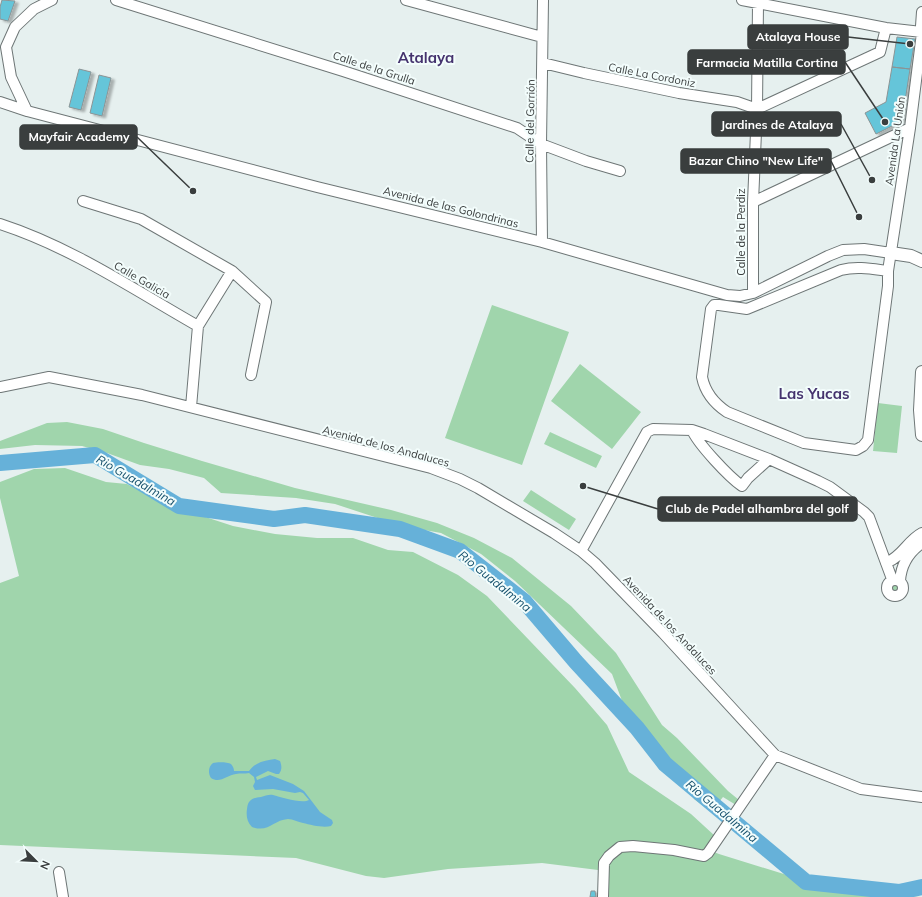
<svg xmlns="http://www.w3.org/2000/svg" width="922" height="897" font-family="Mulish,sans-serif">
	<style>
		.green { fill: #a0d5ac }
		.water { fill: #66b1d9 }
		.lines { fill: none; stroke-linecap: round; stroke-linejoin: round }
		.river { stroke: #66b1d9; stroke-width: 16 }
		.building { fill: #65c5d9; stroke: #8b9495; filter: url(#shadow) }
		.minor-casing { stroke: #6e7676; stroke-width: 12 }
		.major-casing { stroke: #6e7676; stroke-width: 14 }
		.minor { stroke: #fff; stroke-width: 10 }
		.major { stroke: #fff; stroke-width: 12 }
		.labels { text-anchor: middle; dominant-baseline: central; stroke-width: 4; stroke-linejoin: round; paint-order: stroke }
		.street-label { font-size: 11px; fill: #3a3e3e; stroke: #f3fdfc }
		.water-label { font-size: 12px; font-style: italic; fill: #15506c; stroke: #f3fdfc }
		.district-label { font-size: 15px; font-weight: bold; fill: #45336e; stroke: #f3fdfc }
		.leader { fill: none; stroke: #3a3e3e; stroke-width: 1.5 }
		.callout-dot { fill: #3a3e3e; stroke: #f3fdfc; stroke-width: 1.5 }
		.callout { fill: #3a3e3e; stroke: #3a3e3e; stroke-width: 1.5 }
		.callout-label { font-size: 12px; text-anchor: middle; font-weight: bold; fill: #fff }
	</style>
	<defs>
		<filter id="shadow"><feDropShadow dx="3.5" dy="2" stdDeviation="1" flood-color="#0004"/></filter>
	</defs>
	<rect width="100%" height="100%" fill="#e6f0ef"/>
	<path class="green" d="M492,305l77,27 -47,133 -77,-27z
		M580,364l61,48 -29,37 -61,-48z
		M878,403l24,3 -5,47 -24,-2z
		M67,422l36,7 41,14 58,18 93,27 96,22 46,13 37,15 38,20 59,48 45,47 46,72 15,13 51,53 11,9 -3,5 -13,-8 -12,15 -17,-13 -9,-14 -10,-19 -30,-25 -14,-16 -19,-51 -97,-93 -34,-27 -40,-21 -39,-7 -67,-22 -39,-6 -75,-5 -17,-15 -35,-9 -29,-4 -33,-12 -25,-7 -47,-1 -35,4v-8l47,-18z
		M550,432l52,24 -6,12 -52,-24z
		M65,468l41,14 21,2 31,16 32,12 43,14 42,8 42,4h36l35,12 25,2 45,23 29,21 88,92 32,37 22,47 62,42 24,22 -9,13 13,5 123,38 79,5h-316l-7,-27 -56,-7 -94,6 -64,9 -18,-2 -70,-18 -296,-13v-262l19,-7 -19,-78v-16l34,-13z
		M531,490l45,29 -7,11 -46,-29z
		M890 588a5 5 0 1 1 10 0a5 5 0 1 1-10 0Z"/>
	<path class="water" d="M275,759l5,2c2,5 2,9 -1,13h-3l-8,-3 -12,6 1,3 13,-5 23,9 11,7 16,21 12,8 1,3 -2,3c-8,2 -20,-1 -28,-3 -5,-1 -10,-4 -15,-4 -15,1 -19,14 -36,8 -5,-5 -6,-11 -5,-18 1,-9 5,-11 14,-12 4,-1 8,-3 12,-2 8,2 29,9 36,5l-6,-7 -3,-1 -5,1 -22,-4 -18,1 -2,-4 2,-4 -1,-5 -5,-4c-4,1 -9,0 -13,1 -9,1 -16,10 -25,4 -3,-5 -3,-11 2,-15 4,-1 15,-1 18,1 2,2 3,5 3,7h15c5,-8 16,-11 26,-12z"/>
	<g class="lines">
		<path class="river" d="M0,463l95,-8 84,51 95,13 31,-4 95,14 60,22 64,50 52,61 61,66 28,36 141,118 93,10 23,-5"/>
	</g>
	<path class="building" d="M2,0l13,1 -7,20 -8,-2v-12z
		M897,37l18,2 -5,30 -18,-2z
		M892,67l18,2 -8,52 -26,13 -11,-21 21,-11z
		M79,69l12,3 -10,38 -12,-3z
		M99,75l12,3 -9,38 -12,-3z
		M591,891h4l1,6h-6z"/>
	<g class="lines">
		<defs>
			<path id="minor" d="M116,0l227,71 174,57 24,16 45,17 34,10
				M406,0l136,37
				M742,0l144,28 36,4
				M922,12l-1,14 1,6
				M543,63l41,10 95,20 58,9 20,7 123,-57 6,-24
				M0,102l27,9 290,76 225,55 185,53 13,1 13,-3 75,-37 15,-6 21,-1 27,4
				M27,111l-16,-34 -5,-30 9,-20 19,-18 18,-9
				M83,201l58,18 91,52
				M753,202l157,-74
				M0,224c71,23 133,65 198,102l-7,81
				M542,242l-1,-98 2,-144
				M888,271c-16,-2 -31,-5 -47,-1l-94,39 -28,-4h-5l-3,4 -9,68c3,15 13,27 25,35l77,31 52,7 7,-4 5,-6 20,-154v-15l22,-143 12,-95
				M753,293v-91l4,-93 1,-106
				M198,326l34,-55 34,31 -15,73
				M0,387l49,-10 93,18 289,73 29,11 18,9 76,45 27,18 14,12 68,70 112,122 86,34 61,8
				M692,430c6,14 37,47 50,56l6,-8 21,-19
				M581,551l66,-119 6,-3 39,1 12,4 65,25 49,22 12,6 34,25 5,5 23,62
				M886,563c17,-7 21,-22 36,-30
				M887 588a8 8 0 1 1 16 0a8 8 0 1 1-16 0Z
				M900,581c1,-16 9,-29 22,-38
				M59,872l4,25
				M603,897l1,-34 5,-7 11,-9 13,-1 41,4 30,6 4,-3 67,-98"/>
			<path id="major" d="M891,253l20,3 11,5
				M922,372l-2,38 2,25"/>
		</defs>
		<use href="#minor" class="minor-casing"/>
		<use href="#major" class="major-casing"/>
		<use href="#minor" class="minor"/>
		<use href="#major" class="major"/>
	</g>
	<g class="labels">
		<g class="street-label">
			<text transform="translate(374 68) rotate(18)">Calle de la Grulla</text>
			<text transform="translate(652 75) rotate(11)">Calle La Cordoniz</text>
			<text transform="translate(530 121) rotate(-89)">Calle del Gorrión</text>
			<text transform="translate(895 141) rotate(-82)">Avenida La Unión</text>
			<text transform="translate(451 207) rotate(14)">Avenida de las Golondrinas</text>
			<text transform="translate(741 232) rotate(-90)">Calle de la Perdiz</text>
			<text transform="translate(142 280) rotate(30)">Calle Galicia</text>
			<text transform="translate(386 446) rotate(15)">Avenida de los Andaluces</text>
			<text transform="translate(670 625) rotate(47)">Avenida de los Andaluces</text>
		</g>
		<g class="water-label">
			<text transform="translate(136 480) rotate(30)">Rio Guadalmina</text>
			<text transform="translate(495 581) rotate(39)">Rio Guadalmina</text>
			<text transform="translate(722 811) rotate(40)">Rio Guadalmina</text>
		</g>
		<g class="district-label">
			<text x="426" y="57">Atalaya</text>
			<text x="814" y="393">Las Yucas</text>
		</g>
	</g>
	<path class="leader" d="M910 44L848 37M885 122L845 62M872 180L841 124M193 191L137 137M859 217L831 161M583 486L658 509"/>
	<g class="callout-dot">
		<circle cx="910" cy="44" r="4"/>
		<circle cx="885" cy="122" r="4"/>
		<circle cx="872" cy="180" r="4"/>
		<circle cx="193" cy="191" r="4"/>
		<circle cx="859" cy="217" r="4"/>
		<circle cx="583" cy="486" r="4"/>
	</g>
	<g class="callout">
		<rect x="748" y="25" width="100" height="24" rx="4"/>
		<rect x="688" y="50" width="157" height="24" rx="4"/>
		<rect x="712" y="112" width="129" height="24" rx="4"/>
		<rect x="20" y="125" width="117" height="24" rx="4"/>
		<rect x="681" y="149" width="150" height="24" rx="4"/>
		<rect x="658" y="497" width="199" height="24" rx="4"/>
	</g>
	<g class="callout-label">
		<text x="798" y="41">Atalaya House</text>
		<text x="767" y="67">Farmacia Matilla Cortina</text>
		<text x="777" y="129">Jardines de Atalaya</text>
		<text x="79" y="141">Mayfair Academy</text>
		<text x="756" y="165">Bazar Chino "New Life"</text>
		<text x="757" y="513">Club de Padel alhambra del golf</text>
	</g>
	<g transform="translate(36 861) rotate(114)" stroke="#f3fdfc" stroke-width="3" paint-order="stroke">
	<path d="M0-3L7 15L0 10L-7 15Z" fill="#3a3e3e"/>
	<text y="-6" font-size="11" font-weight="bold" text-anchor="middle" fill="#3a3e3e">N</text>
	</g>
</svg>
